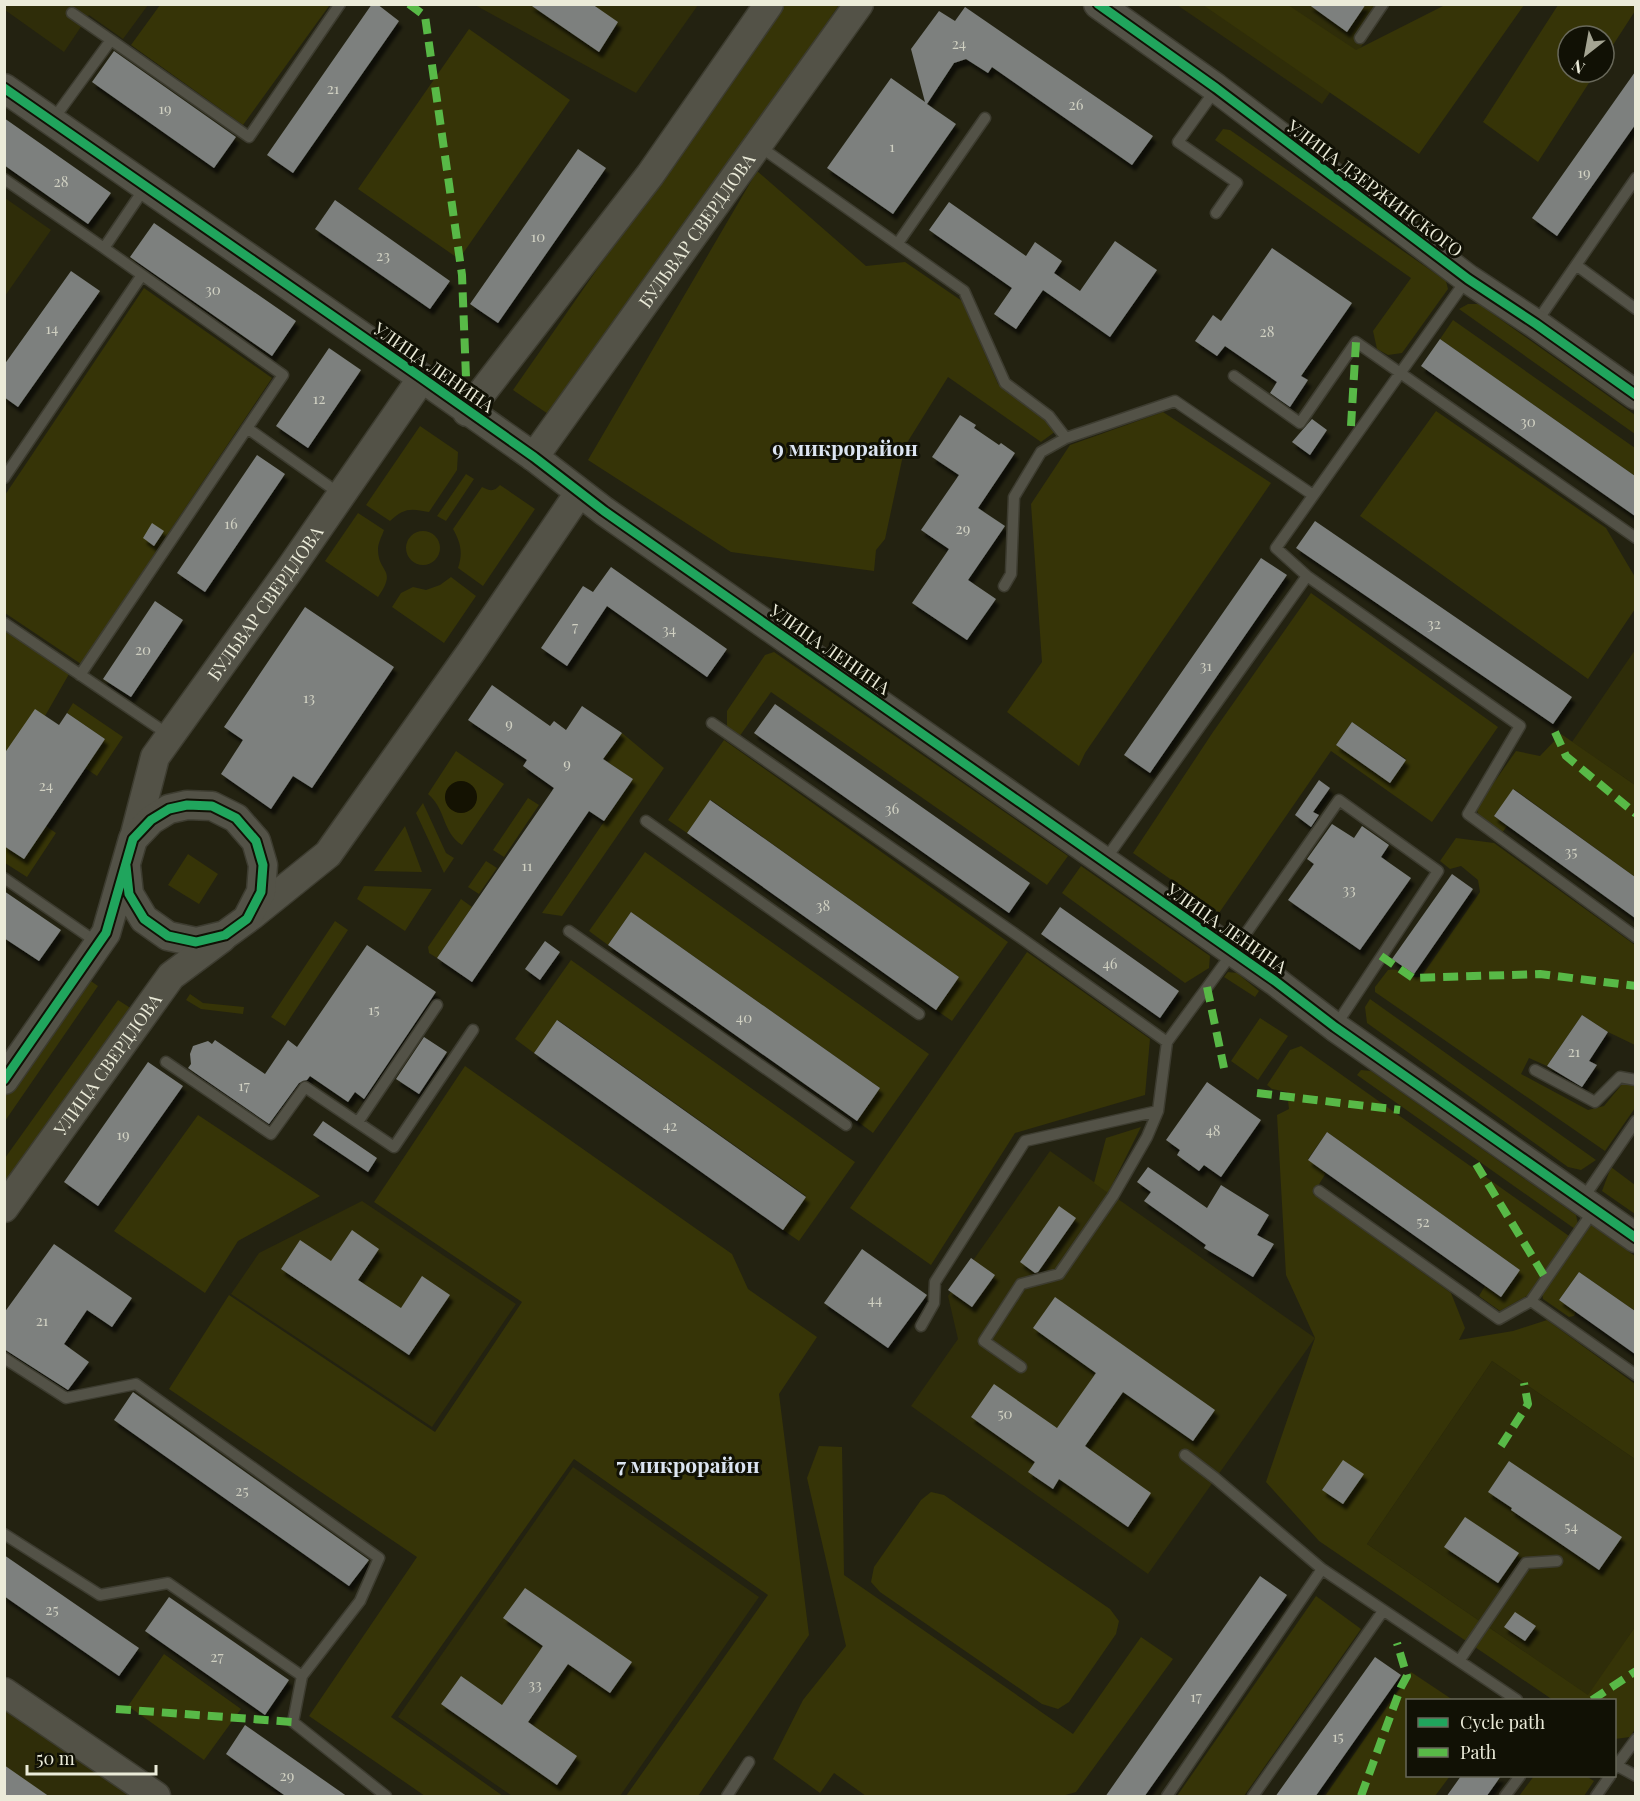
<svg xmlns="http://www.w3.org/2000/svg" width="1640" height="1801" font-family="'Playfair Display',serif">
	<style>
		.built { fill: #2f2d09 }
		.green { fill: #363407; fill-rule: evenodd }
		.water { fill: #141202 }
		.building { fill: #7d807e; filter: url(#shadow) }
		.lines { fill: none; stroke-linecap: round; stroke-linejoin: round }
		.lane-casing { stroke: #3d3c30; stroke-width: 13 }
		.secondary-casing { stroke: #3d3c30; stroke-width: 31 }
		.lane { stroke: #535247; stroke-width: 10 }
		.secondary { stroke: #535247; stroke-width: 28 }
		.quiet { stroke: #58b947; stroke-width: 8; stroke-dasharray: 15 8; stroke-linecap: butt }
		.cycleway-casing { stroke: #111105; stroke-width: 13 }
		.cycleway { stroke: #20a55d; stroke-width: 9 }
		.labels { text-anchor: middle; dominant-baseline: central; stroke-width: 6; stroke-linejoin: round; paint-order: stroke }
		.number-label { font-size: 15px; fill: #d0d0c2 }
		.street-label { font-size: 18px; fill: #ebebd9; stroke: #111105 }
		.quarter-label { font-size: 21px; font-weight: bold; fill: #dce5f2; stroke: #111105 }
	</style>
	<defs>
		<filter id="shadow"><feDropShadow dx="3.5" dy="6" stdDeviation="1.5" flood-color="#0009"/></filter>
	</defs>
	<rect width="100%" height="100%" fill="#232211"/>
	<path class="built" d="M5,4l143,1 -25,34 -34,-24 -25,37 -59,-42z
		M475,5h223l-62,88z
		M1177,5h213l-68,99z
		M5,198l46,32 -46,66z
		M1635,650v135l-63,-43z
		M1050,1151l265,187 -167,236 -237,-168 47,-67 -10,-43z
		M362,1201l154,103 -84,123 -201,-133 28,-41z
		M1492,1361l143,98v168l-46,69 -222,-152z
		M573,1467l186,130 -139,199h-108l-114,-79z
		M4,1709l123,84 -2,3h-120z"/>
	<path class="green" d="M327,5l2,1 -86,119 -112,-80 29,-40z
		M781,5h58l-285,413 -41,-28z
		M1203,5h85l68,45 89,-45h79l-105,149z
		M1558,5h77v6l-31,48v-23h-36v36h28l-58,90 -55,-40z
		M469,29l101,71 -111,159 -101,-70z
		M1223,129l7,1 216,151 2,8 -46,64 -14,2 -11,-6 -4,-18 38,-53 -196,-138z
		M757,171l109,95 39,-4 57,39 36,83 42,28 16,19 -15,11 -93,-65 -43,69 -20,93 -9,11 -2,21 -143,-19 -143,-92z
		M144,288l128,90 -191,286 -76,-51v-118z
		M1468,304h11l156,111v19l-176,-125z
		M1453,320l182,128v28l-195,-137z
		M1436,411l170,117 29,49v32l-47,70 -228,-163z
		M1163,412l108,71 -186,270 -6,13 -72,-54 35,-50 -11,-158 39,-59z
		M420,426l38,26 -1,18 -28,42c-19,-4 -25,-4 -39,9l-24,-16z
		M466,474l8,5 -28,42 -9,-5z
		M500,485l35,24 -52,77 -25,-18c5,-15 3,-25 -5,-39l29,-42c8,4 12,5 18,-2z
		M358,513l26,17c-2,6 -6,13 -6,19 0,25 20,19 0,48l-53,-36z
		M406 548a17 17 0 1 1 34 0a17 17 0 1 1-34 0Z
		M451,577l25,19 -32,47 -52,-36 9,-14 12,-6 13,3 14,-5z
		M1311,593l187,134 -66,95 -101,-71 -112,162 -86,-60 80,-121zM1352,722l54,37 -16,23 -54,-37z
		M5,630l64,44 -64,112z
		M774,652l294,204 -21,29 -276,-193 -32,45 -12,-8v-18l38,-56z
		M73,703l50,34 -26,39 -12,-8 20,-29 -38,-26z
		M622,733l42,35 -102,148 -20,-3 91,-134 -30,-20z
		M1561,734l74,51v92l-121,-88 -20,27 13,10 -5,7 -22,-15 -4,-10 40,-57 24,5z
		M724,740l284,202 -56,79 -16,-11 23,-33 -248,-177 -24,33 -19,-13z
		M456,751l48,33 -42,61c-20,-13 -16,-36 -34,-51z
		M528,798l11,7 -35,52 -11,-7z
		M423,803l23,50 8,5 -10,15 -28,-60z
		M46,826l10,7 -29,44 -22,-14 -1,-17z
		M405,826l17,46 -48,-1z
		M1456,838l38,5 141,102v100l-27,-13 -26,-17 -35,51 -18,-8 -8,16 67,36 16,-4 19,-23 10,2 2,2v21l-30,43 -230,-159v-5l13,-17c12,-3 20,8 33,7l59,-85 -2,-12 -17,-14 -11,3 -10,-8z
		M645,852l284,202 -56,79 -16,-12 23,-33 -249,-176 -23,33 -19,-14z
		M188,854l30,20 -19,30 -31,-19z
		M486,861l11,7 -18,26 -11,-7z
		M1081,866l129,90 -1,12 -24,15 -123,-90z
		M364,886l68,3 -27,42 -48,-32z
		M461,899l11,8 -35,51 -8,-5 -1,-6z
		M335,921l13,9 -63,96 -14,-9z
		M1027,952l123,87 -5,56 -130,38 -84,132 -81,-57z
		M571,960l284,202 -56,79 -16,-11 23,-34 -248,-176 -24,33 -19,-14z
		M1228,972l9,1 22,18 -4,6 -31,-20z
		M85,977l13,9 -93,135v-30z
		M190,994l13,9 41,4 -1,7 -42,-5 -15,-9z
		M1370,999l226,161 -15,10 -13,-3 -201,-144 -2,-16z
		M118,1000l14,9 -127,180v-31z
		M1260,1018l28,18 -30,44 -27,-19z
		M1301,1046l268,190 -39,58 -30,17 -21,-15 6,-10 16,11 19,-27 -193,-138 -19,27 18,14 -13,21 138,99 14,35 -6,12 54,-9 34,-11 88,64v75l-143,-98 -125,183 221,151 47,-68v102l-5,8 -15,2 -1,-39h-61l-234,-159 -53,-59 49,-144 -29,-63 -9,-160 12,-6 -2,-17 -15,-3 -5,-4 23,-35z
		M465,1066l267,188 16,35 69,48 -38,57 30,241 -111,161h-72l142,-201 -194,-136 -183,258 112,79h-78l-116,-80 108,-159 -248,-168 60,-94 206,137 87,-130 -148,-100z
		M1361,1070l10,1 205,144 2,9 -3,5 -218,-154z
		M198,1115l122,81 -82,45 -33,52 -91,-62z
		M1141,1127l-33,66 -14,-10 12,-45z
		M1611,1167l24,18v29l-33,-23z
		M1591,1225l44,31v55l-56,-39 -20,28 17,12 -2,4 -5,1 -26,-18 -1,-6z
		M819,1446l23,1 2,128 229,159 68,-97 32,22 -97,133 -14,4h-196l-32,-23 -14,20 -47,-34 30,-59 43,-54 -39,-168z
		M931,1492l13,3 166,114 9,12 -3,13 -47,68 -11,7 -16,-5 -162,-112 -9,-10 3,-15 47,-67z
		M1316,1596l45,33 -117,167h-67z
		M164,1654l77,55 -37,51 -76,-54z
		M1411,1672l42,28h-45v76h42l-15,20h-110z
		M1534,1776h52l8,5 -10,15h-65z"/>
	<path class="water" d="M445 797a16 16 0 1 1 32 0a16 16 0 1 1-32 0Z"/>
	<path class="building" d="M372,4h5l22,17 -106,152 -26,-18z
		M529,4h63l26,18 -19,30z
		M1308,4h58l-19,28z
		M965,7l188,129 -21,29 -140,-98 -4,6 -22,-14 -12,4 -27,41 29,20 -63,90 -66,-46 64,-90 34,24 -14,-53 28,-38 16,10z
		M114,51l122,86 -22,31 -122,-86z
		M1635,72v53l-78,111 -25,-18z
		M4,118l107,75 -23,31 -84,-59z
		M578,149l28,19 -108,155 -28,-19z
		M335,200l115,81 -20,28 -115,-80z
		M949,202l77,54 9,-14 27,19 -8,12 26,18 35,-50 42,29 -47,67 -67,-47 -27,39 -22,-15 18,-26 -83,-58z
		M154,223l142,98 -24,35 -142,-99z
		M1272,248l80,55 -51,73 7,4 -18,27 -20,-14 7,-11 -52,-36 -8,10 -22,-15 18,-26 8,6z
		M71,271l29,20 -82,116 -14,-10v-32z
		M1440,339l195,137v40l-214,-150z
		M329,348l32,22 -53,78 -32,-22z
		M960,415l16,10 -2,3 25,17 2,-2 14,10 -37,55 27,18 -37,54 28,19 -29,41 -55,-37 37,-54 -28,-19 38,-55 -27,-18z
		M1312,419l15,11 -17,25 -18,-13z
		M257,455l28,19 -80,118 -28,-19z
		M1315,521l257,176 -19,27 -257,-176z
		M152,523l12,8 -10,15 -11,-8z
		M1261,558l26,17 -137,198 -26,-18z
		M611,567l116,82 -20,28 -100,-71 -40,60 -26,-18 42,-62 10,6z
		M155,601l28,19 -52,77 -28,-18z
		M305,607l89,60 -82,121 -19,-12 -22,33 -50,-35 22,-34 -19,-13z
		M492,685l58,41 4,-5 12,9 16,-24 40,27 -19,26 30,20 -29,42 -15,-10 -117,171 -35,-24 117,-170 -31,-22 4,-6 -59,-40z
		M775,704l255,179 -21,30 -255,-180z
		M35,709l24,16 8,-12 38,26 -81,120 -20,-13v-92z
		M1352,722l54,38 -16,23 -54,-38z
		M1319,780l11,8 -17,24 6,3 -8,12 -16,-12z
		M1513,789l122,88v41l-141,-102z
		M710,800l249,177 -23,33 -249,-177z
		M1332,824l22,14 8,-12 27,19 -8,12 30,21 -51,72 -72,-50 26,-36 -7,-5z
		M1452,874l21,15 -59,85 -22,-15z
		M4,891l57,39 -22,31 -35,-23z
		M1060,907l119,84 -19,27 -119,-84z
		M631,912l249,176 -23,33 -249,-176z
		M545,941l15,11 -20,28 -15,-11z
		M367,945l69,47 -72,107 -9,-7 -7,10 -38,-26 -3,4 -8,3 -30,41 -81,-56 3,-4 -1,-10 3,-8 15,-5 4,3 3,-4 50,34 23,-34 9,7z
		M1582,1015l26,17 -19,29 8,4 -15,22 -35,-21z
		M557,1020l249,177 -23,33 -249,-177z
		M424,1037l23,15 -28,42 -23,-15z
		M148,1062l35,24 -85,120 -34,-24z
		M1207,1082l54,38 -40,57 -17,-12 -5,6 -22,-16 3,-5 -14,-10z
		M323,1121l54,37 -9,14 -55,-37z
		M1327,1132l193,138 -19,27 -193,-137z
		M1148,1167l59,41 14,-23 48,30 -12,20 17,9 -21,33 -49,-29 2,-3 -62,-44 7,-9 -14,-10z
		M1059,1206l17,12 -38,54 -3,1 -15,-11z
		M352,1230l27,19 -21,31 43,28 21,-32 28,19 -41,60 -128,-86 19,-29 31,21z
		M54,1244l78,54 -20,29 -25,-17 -23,34 25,18 -21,28 -64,-41v-36z
		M862,1249l65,46 -39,53 -64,-45z
		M971,1258l24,17 -23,32 -24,-17z
		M1579,1272l56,39v43l-76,-54z
		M1055,1297l160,113 -22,31 -70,-49 -38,54 66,47 -23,34 -69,-48 -6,10 -25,-17 7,-10 -64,-45 23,-33 63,44 39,-55 -63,-45z
		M133,1392l236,168 -20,26 -235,-166z
		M1343,1460l21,14 -21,30 -21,-14z
		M1509,1461l113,76 -23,33 -88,-60 1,-2 -24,-16z
		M1465,1517l54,36 -21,30 -54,-36z
		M4,1555l135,93 -20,28 -115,-80z
		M1260,1576l27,19 -143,202h-39z
		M525,1588l107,74 -22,31 -42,-29 -40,58 49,34 -20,29 -116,-81 20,-28 41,29 41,-59 -40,-28z
		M169,1597l120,83 -24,35 -120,-84z
		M1515,1612l21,14 -11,15 -21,-14z
		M1375,1657l26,18 -86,122h-40z
		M245,1725l103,72h-61l-61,-43z
		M4,1765l46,32h-46z
		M1461,1776h40l-15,21h-40z"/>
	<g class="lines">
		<defs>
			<path id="lane" d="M72,13l39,27
				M1360,38l23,-34
				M52,121l59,-81 138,97 91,-133
				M759,146l205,145 41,92 44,33 17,22
				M4,179l100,69
				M1216,213l21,-30 -59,-41 38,-53
				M898,243l87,-125
				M1576,265l60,-87
				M1467,279l-191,269 31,28 213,150 -52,88 168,123
				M1536,323l40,-58 60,44
				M1234,376l66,47 56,-81 280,196
				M247,428l93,66
				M4,478l138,-203
				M1004,586l7,-12 3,-77 27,-45 25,-14 109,-37 138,94
				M4,623l165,112
				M80,675l203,-300 -179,-127 42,-62
				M712,723l309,215 146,104
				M646,821l273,193
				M1105,860l202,-284
				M4,878l94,65
				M569,931l277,194
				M166,1062l105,72 34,-47 89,60 79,-117
				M1535,1070l60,32 25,-25 16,3
				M358,1122l79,-117
				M1319,1191l180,128 32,-18 105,74
				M1582,1200l54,-79
				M1531,1301l63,-91
				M921,1326l13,-23 1,-21 90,-141 133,-30
				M4,1358l62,40 70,-14 243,174 -19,43 -58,75 -9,46 93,74
				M1021,1367l-37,-26 37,-57 38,-10 54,-78 34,-59 11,-26 9,-69 66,-90 106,-152 99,71 -102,154
				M1185,1455l30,23 107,91
				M4,1534l96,61 68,-12 134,93
				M1459,1661l67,-98 31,-2
				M1614,1764l22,12
				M1614,1769l22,-30
				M727,1796l22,-34
				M1167,1796l155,-227 195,131
				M1253,1796l130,-185
				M1505,1796l15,-20
				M1596,1796l14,-20"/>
			<g id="secondary">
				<path d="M1098,4l118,84 252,191 68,45 100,71"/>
				<path d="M4,88l418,290 112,79 70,54 671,470 60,46 301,211"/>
				<path d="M467,412l183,-237 119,-171"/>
				<path id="s1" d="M534,457l325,-453"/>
				<path id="s2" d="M134,838l21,-81 137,-191 130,-188"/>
				<path d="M251,916l77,-62 143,-202 108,-159"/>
				<path d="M4,1080l102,-147 27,-94 18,-19 18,-11 18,-4 25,1 24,12 20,23 7,24 -2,27 -14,27 -22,16 -29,7 -28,-6 -24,-17 -15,-25 -3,-28"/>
				<path id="s3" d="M4,1208l167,-232 51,-38"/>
				<path d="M4,1692l152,104"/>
			</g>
		</defs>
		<use href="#lane" class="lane-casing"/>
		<use href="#secondary" class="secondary-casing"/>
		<use href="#lane" class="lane"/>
		<use href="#secondary" class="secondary"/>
		<path class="quiet" d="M409,4l16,12 37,259 4,102
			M1351,426l5,-84
			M1555,732l11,24 70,58
			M1381,956l32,22 127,-4 96,12
			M1207,987l17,81
			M1257,1093l143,17
			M1476,1164l70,115
			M1501,1446l27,-42 -4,-21
			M1592,1700l44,-29
			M116,1709l177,13
			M1361,1796l40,-109 6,-11 -10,-33"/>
		<defs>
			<path id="cycleway" d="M1098,4l118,84 252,191 68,45 100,71
				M4,88l418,290 112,79 70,54 671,470 60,46 301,211
				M4,1080l102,-147 27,-94 18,-19 18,-11 18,-4 25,1 24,12 20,23 7,24 -2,27 -14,27 -22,16 -29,7 -28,-6 -24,-17 -15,-25 -3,-28"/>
		</defs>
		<use href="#cycleway" class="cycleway-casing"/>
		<use href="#cycleway" class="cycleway"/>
	</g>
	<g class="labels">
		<g class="number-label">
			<text x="959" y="43">24</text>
			<text x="333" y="88">21</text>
			<text x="1076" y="104">26</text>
			<text x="165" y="108">19</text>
			<text x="892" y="146">1</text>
			<text x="1584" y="172">19</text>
			<text x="61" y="181">28</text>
			<text x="538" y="236">10</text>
			<text x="383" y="255">23</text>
			<text x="213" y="289">30</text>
			<text x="52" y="328">14</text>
			<text x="1267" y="331">28</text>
			<text x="319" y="398">12</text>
			<text x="1528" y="421">30</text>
			<text x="231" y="523">16</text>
			<text x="963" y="528">29</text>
			<text x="1434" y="623">32</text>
			<text x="575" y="626">7</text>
			<text x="669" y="629">34</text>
			<text x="143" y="649">20</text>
			<text x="1206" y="665">31</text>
			<text x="309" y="697">13</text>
			<text x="509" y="723">9</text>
			<text x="567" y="763">9</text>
			<text x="46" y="785">24</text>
			<text x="892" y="808">36</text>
			<text x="1571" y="851">35</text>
			<text x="527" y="865">11</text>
			<text x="1349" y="889">33</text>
			<text x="823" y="905">38</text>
			<text x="1110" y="963">46</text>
			<text x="374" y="1009">15</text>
			<text x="744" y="1017">40</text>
			<text x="1574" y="1051">21</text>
			<text x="244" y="1085">17</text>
			<text x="670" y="1125">42</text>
			<text x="1213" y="1130">48</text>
			<text x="123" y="1134">19</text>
			<text x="1423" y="1221">52</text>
			<text x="875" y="1299">44</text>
			<text x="42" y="1320">21</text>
			<text x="1005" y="1413">50</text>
			<text x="242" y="1490">25</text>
			<text x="1571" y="1526">54</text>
			<text x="52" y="1609">25</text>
			<text x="217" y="1656">27</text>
			<text x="535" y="1684">33</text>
			<text x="1196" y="1696">17</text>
			<text x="1338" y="1736">15</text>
			<text x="287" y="1775">29</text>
		</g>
		<g class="street-label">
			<text transform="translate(1375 188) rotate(37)">УЛИЦА ДЗЕРЖИНСКОГО</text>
			<text stroke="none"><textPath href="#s1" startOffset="279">БУЛЬВАР СВЕРДЛОВА</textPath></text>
			<text transform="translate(434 367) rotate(35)">УЛИЦА ЛЕНИНА</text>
			<text stroke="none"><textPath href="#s2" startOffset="273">БУЛЬВАР СВЕРДЛОВА</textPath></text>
			<text transform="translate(830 649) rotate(35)">УЛИЦА ЛЕНИНА</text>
			<text transform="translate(1227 928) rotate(35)">УЛИЦА ЛЕНИНА</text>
			<text stroke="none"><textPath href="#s3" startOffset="177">УЛИЦА СВЕРДЛОВА</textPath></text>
		</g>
		<g class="quarter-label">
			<text x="845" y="447">9 микрорайон</text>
			<text x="688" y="1464">7 микрорайон</text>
		</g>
	</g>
	<rect width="1640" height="1801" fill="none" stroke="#ebebd9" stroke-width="12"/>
	<rect x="1406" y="1699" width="210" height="78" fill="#111105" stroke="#68685a" stroke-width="1.5"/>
	<rect x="1418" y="1718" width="30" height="9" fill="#20a55d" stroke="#68685a" stroke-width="1.5"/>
	<text x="1460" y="1729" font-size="18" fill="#ebebd9">Cycle path</text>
	<rect x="1418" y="1748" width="30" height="9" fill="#58b947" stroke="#68685a" stroke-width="1.5"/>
	<text x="1460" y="1759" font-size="18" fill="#ebebd9">Path</text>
	<g transform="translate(1586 54) rotate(211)"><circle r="28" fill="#111105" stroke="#68685a" stroke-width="1.5"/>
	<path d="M0-4.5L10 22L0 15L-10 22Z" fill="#a5a593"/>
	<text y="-9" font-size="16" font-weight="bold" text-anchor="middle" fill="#ebebd9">N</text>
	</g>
	<path d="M27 1765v9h129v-9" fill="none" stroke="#ebebd9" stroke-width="3"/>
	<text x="36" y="1765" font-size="18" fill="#ebebd9" stroke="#111105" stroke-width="4.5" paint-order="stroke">50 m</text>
</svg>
